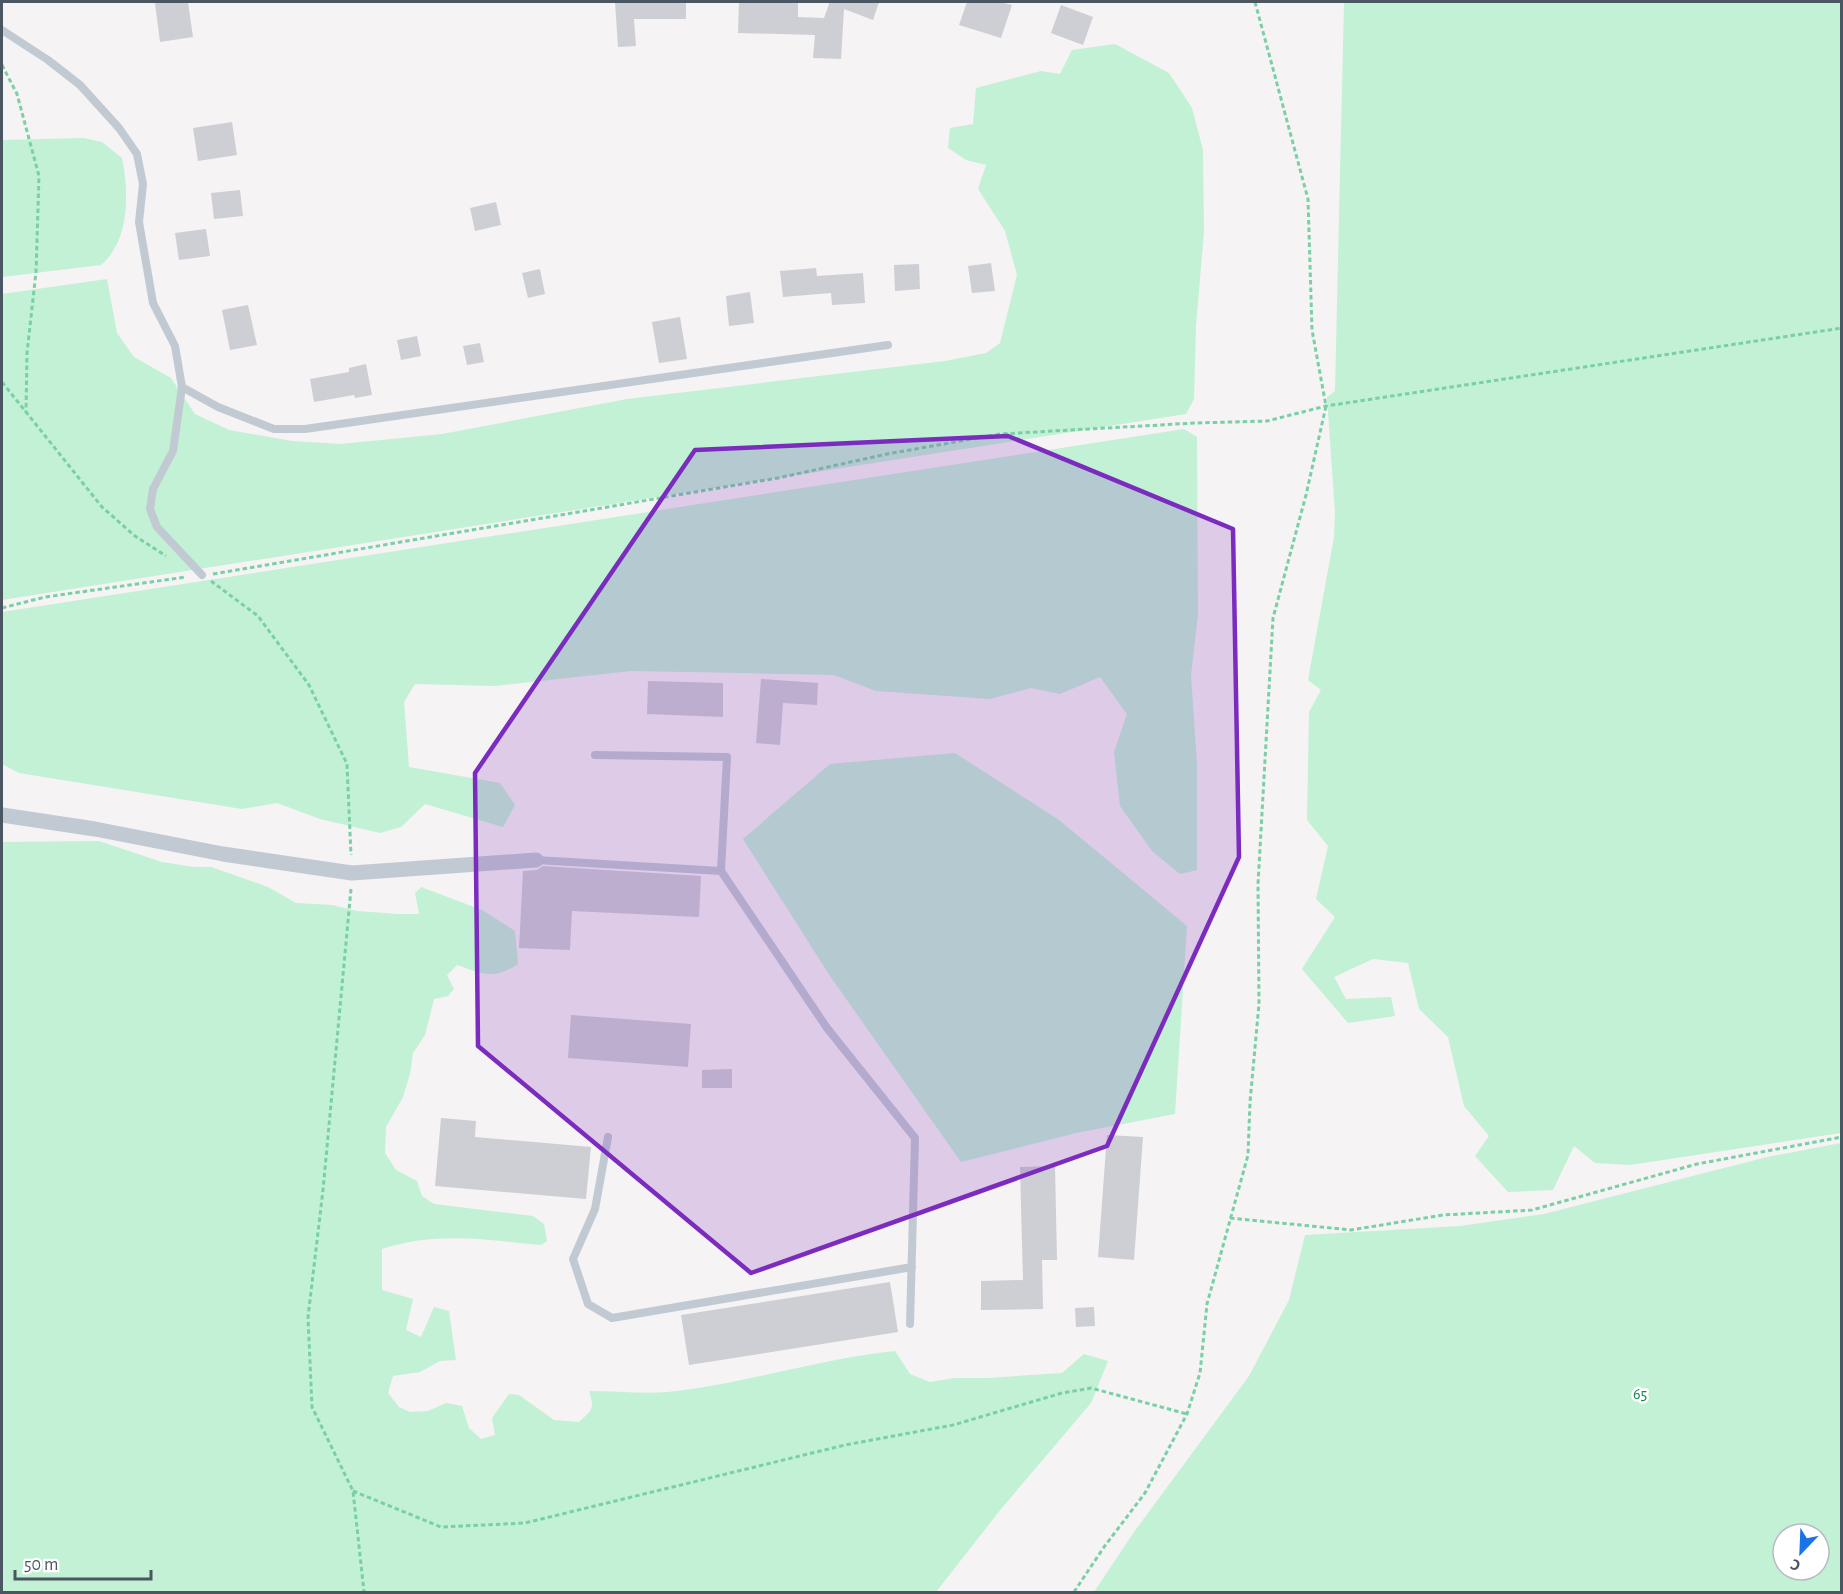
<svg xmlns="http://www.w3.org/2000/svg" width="1843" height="1594" font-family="'Alegreya Sans',sans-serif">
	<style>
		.green { fill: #c3f1d5; fill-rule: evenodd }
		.building { fill: #cdcfd5 }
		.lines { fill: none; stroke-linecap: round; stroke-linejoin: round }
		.path { stroke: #7ad0a6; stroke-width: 3; stroke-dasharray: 4.5 3; stroke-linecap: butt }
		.lane { stroke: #c1cad2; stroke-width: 8 }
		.street { stroke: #c1cad2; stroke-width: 15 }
		.marked { fill: #7b2cbf; fill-opacity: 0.2; stroke: #7b2cbf; stroke-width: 4.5; stroke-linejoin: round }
		.labels { text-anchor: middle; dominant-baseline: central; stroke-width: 5; stroke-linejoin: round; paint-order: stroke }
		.park-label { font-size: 16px; fill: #17864f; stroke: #fff }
	</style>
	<rect width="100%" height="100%" fill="#f5f3f3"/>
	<path class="green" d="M1344,2h497v1131l-211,32 -35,-2 -21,-17 -21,44 -45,2 -33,-36 14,-20 -25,-30 -16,-69 -29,-28 -11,-46 -35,-4 -39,18 12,22 45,-2 4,19 -47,7 -46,-54 33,-52 -19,-18 12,-53 -21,-26 2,-108 12,-22 -13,-10 26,-143 1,-24 -8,-116 8,-6z
		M1115,44l54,29 23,35 11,42 1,82 -8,94 -2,73 -8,15 -1184,186v-306l105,-15 10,54 17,24 37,21 24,36 34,16 63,11 49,3 101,-10 185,-35 318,-38 41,-8 14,-10 17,-68 -12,-44 -27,-42 8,-24 -20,-5 -18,-12 2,-20 23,-4 3,-36 65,-17 19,3 12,-24z
		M84,138l18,4 20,16c7,35 8,82 -21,107l-99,12v-137z
		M1184,429l13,8 1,177 -7,61 6,90v105l-17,4 -28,-23 -32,-45 -6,-54 13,-38 -27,-37 -40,17 -29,-6 -41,11 -114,-8 -42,-16 -91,-2 -112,-2 -136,15 -80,-2 -11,18 5,65 91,16 15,22 -12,22 -78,-23 -24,23 -21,6 -60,-14 -43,-16 -35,6 -223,-36 -17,-9v-152z
		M955,753l104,67 128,106 -12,188 -99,19 -115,29 -131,-186 -87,-137 87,-75z
		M99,841l63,21 32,5h17l57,20 28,16 36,2 25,6 41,3h21l-4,-21 6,-6 61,23 33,21 3,33c-24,16 -36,10 -61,1l-10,10 7,14 -6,7 -14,3 -9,36 -12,18 -3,21 -7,23 -17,30 -1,26 11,17 21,11 5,15 12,8 99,12 11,8 3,17 -6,4c-55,-5 -104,-14 -159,4v41l31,9 -7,31 15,7 13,-30 15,4 7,49 -16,1 -20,11 -27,4 -5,17 11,14 11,5 18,-1 18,-8 16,3 7,22 12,11 14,-4 -3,-17 17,-24 10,1 35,25 25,2c13,-12 16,-13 10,-31 26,0 53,3 79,1 76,-8 150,-33 227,-41l15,23 20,8 25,-4h33l74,-5 22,-19 24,7 -17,42 -90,106 -65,83h-934v-750z
		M1841,1143v449h-747l40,-60 115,-156 40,-76 16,-65 155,-9 84,-12 223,-57zM1783,1534h36v36h-36z"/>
	<path class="building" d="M162,2h26l5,35 -33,5 -5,-39z
		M615,2h71v17h-52l2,27 -18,1z
		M739,2h59v15l26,1 5,-14 -1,-2h51l-6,18 -29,-11 -3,50 -28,-1 2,-23 -77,-2z
		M967,2h33l12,3 -11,33 -42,-13z
		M1061,5l32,12 -10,28 -32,-12z
		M232,122l5,33 -39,6 -5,-33z
		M240,190l3,26 -29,3 -3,-26z
		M496,202l5,23 -26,6 -5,-23z
		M206,229l4,27 -31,4 -4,-27z
		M991,263l4,28 -23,2 -4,-27z
		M919,264l1,25 -25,2 -1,-26z
		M816,268l1,8 46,-3 2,30 -33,2 -1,-12 -48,4 -3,-26z
		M540,269l5,25 -17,4 -6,-25z
		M750,292l4,31 -25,3 -3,-30z
		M248,305l9,40 -27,5 -8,-40z
		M680,317l7,42 -28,4 -7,-41z
		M417,336l4,20 -20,4 -4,-20z
		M480,343l4,19 -17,3 -4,-19z
		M366,364l6,31 -17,3 -1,-3 -40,7 -4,-23 39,-7v-4z
		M761,679l57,4 -1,22 -34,-2 -3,42 -24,-2z
		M648,681l75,2v34l-76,-3z
		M543,866l158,10 -2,41 -127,-6 -2,39 -51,-2 4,-77 14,-1z
		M571,1015l120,9 -3,43 -120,-9z
		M732,1069v19h-30v-18z
		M441,1118l35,3 -1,16 116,10 -5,52 -151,-13z
		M1107,1135l36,2 -9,123 -36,-3z
		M1055,1166l2,94h-15l1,49 -62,1v-29l42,-1 -3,-113z
		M890,1282l8,50 -209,33 -8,-50z
		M1094,1307l1,19 -19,1 -1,-19z"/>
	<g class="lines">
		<path class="path" d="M2,65l15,29 22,82 -3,96 -9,81 -1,60
			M2,382l100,125 33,29 31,20
			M213,574l565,-96 109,-24 113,-20 195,-11 72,-2 59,-15 516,-78
			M211,581l47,35 51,69 38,79 4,91
			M2,608l43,-11 141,-20
			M351,889l-28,301 -15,127 4,90 41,84 11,101
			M1230,1218l121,12 92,-15 89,-5 165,-46 145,-27
			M353,1491l88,36 84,-4 320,-78 108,-20 109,-32 29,-5 96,26
			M1074,1592l30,-45 41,-54 42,-79 13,-41 7,-69 41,-149 2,-53 9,-98 -1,-120 15,-266 33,-123 20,-89 -14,-76 -4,-131 -53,-197"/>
		<path class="lane" d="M2,30l46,30 32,25 39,43 18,26 6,30 -4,38 14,81 22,43 7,41 -9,64 -20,38 -3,20 7,18 45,48
			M182,387l36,20 56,22h31l583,-84
			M595,755l132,2 -6,114 106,157 88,110 -5,186
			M536,860l185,11
			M608,1137l-13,72 -22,50 15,45 24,14 300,-51"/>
		<path class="street" d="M2,815l93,14 128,25 129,19 184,-13"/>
	</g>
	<path class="marked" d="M1008,436l225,93 6,328 -132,289 -356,127 -273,-227 -3,-273 220,-323z"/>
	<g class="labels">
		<g class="park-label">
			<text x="1640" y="1394">65</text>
		</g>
	</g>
	<rect width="1843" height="1594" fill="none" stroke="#4a5661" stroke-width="6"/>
	<g transform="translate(1801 1552) rotate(203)"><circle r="28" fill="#ffffff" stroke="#b7bbc0" stroke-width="1.5"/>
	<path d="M0-4.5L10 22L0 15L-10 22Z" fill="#1a73e8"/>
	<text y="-9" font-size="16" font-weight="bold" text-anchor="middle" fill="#4a5661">С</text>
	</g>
	<path d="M15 1570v9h136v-9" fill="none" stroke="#4a5661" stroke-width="3"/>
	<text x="24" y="1570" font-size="18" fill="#4a5661" stroke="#ffffff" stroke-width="4.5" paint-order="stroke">50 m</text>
</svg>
